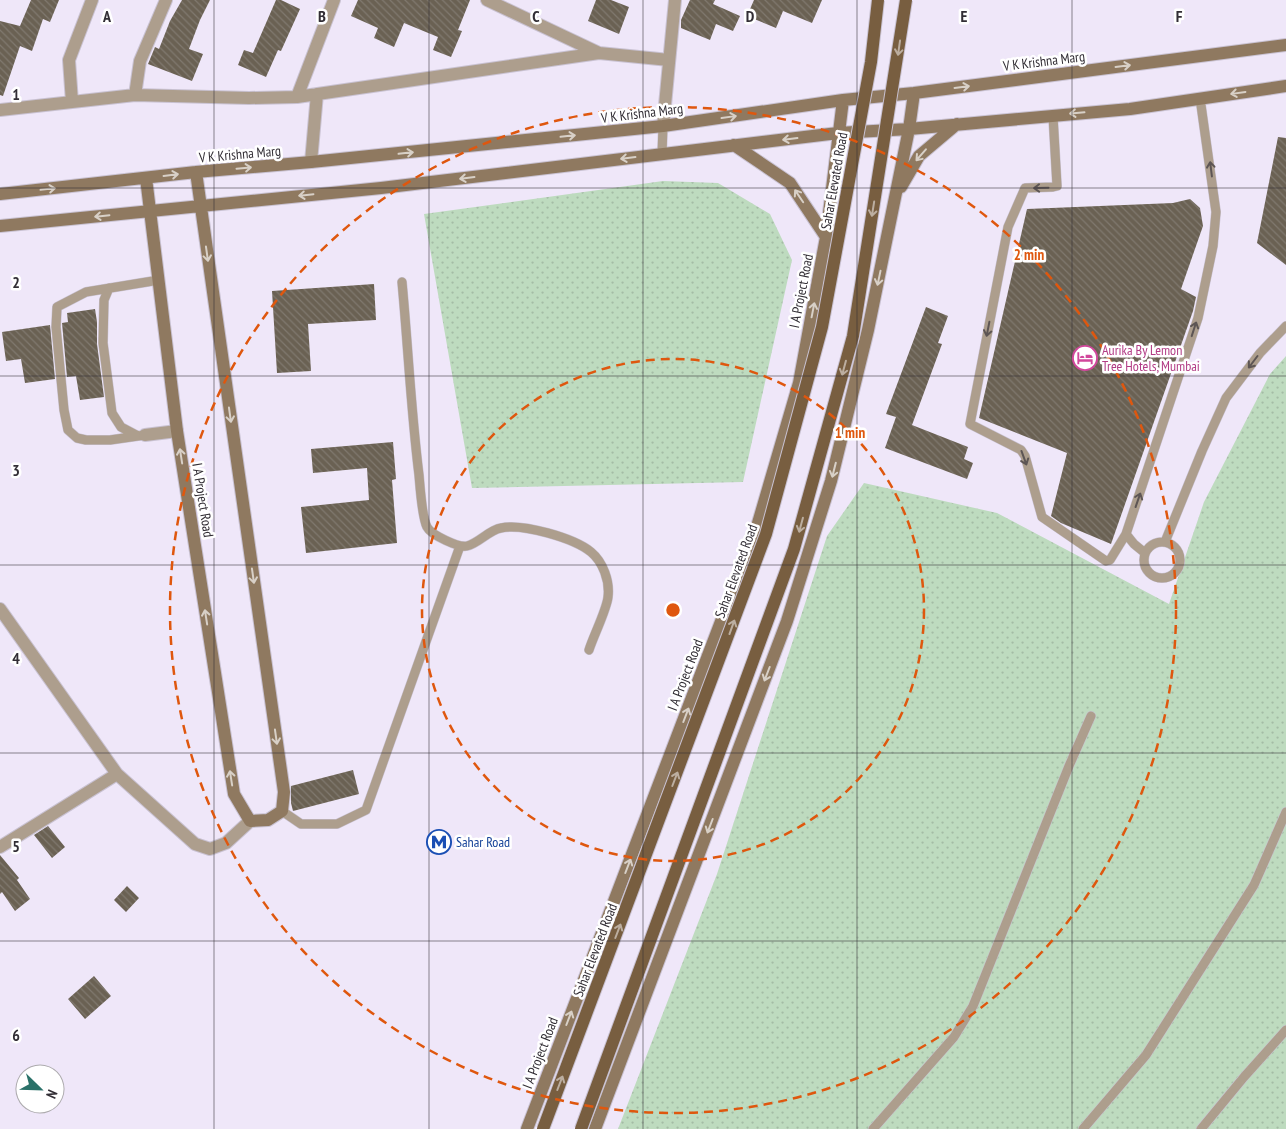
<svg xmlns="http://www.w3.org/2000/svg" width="1286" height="1129" font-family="'PT Sans Narrow',sans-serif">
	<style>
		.grass { fill: url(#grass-dots) }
		.building { fill: url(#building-back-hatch) }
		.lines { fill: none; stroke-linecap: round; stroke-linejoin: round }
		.lane-casing { stroke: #c9c2d2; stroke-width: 10 }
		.street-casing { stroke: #c9c2d2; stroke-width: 14 }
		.secondary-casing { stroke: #c9c2d2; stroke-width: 14 }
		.lane { stroke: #ad9e8d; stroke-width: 9 }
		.street { stroke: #ad9e8d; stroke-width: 12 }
		.secondary { stroke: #8f7960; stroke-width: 12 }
		.primary-bridge-casing { stroke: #c9c2d2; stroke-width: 14; stroke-linecap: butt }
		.primary-bridge { stroke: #785e40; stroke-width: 12 }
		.oneway { stroke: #bcaea0 }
		.oneway2 { stroke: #d8d0c7 }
		.oneway3 { stroke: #5d5554 }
		.grid { fill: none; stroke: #322e35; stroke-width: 1; stroke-opacity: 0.55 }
		.ring { fill: none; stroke: #df570e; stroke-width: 2.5; stroke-dasharray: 9 6 }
		.labels { text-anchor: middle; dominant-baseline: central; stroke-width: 5; stroke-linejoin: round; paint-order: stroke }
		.street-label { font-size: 14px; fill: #322e35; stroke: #fff }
		.hotel-label { font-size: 14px; fill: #b23c85; stroke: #fff; text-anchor: start }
		.transit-label { font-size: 14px; fill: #164399; stroke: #fff; text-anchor: start }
		.grid-label { font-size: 16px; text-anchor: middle; font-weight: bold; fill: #322e35; stroke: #fff; stroke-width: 5; stroke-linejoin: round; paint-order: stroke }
		.centre { fill: #df570e; stroke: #fff; stroke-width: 2.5 }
		.ring-label { font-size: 15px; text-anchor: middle; font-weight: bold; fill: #df570e; stroke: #fff; stroke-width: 5; stroke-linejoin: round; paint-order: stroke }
	</style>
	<defs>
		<pattern id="grass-dots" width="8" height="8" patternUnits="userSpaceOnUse" patternTransform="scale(1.25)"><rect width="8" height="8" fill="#bedbbf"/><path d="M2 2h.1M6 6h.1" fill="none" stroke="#a4bca5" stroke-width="1.8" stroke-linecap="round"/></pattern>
		<pattern id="building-back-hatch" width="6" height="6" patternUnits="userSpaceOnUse" patternTransform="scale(1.25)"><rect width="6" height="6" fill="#6a6153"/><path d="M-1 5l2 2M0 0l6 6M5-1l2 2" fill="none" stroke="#80796f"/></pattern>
	</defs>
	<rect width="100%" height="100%" fill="#efe7f9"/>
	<path class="grass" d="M663,181l55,2 52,31 22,46 -49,222 -271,6 -48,-274z
		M1286,356v773h-668l99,-255 110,-338 37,-53 133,30 172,91 35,-102 66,-128z"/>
	<path class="building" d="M31,0h28l-9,22 -7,-3 -11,32 -12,-5 -17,50 -3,-1v-74l20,5z
		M182,0h28l-10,20 -11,29 14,5 -11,27 -44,-17 7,-17 4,2 11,-28z
		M276,0h5l19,9 -19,42 -3,-1 -12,27 -28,-12 6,-15 9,3z
		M358,0h112l-12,30 4,1 -11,26 -18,-7 5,-13 -34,-14 -10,24 -20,-9 4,-10 -27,-12z
		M596,0h15l18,7 -10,27 -31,-13z
		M690,0h25l-2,4 27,12 -7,15 -17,-7 -6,16 -29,-12v-8z
		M754,0h68l-10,23 -29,-12 -7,17 -29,-12z
		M1278,137l8,1v127l-29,-22z
		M1190,199l10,9 3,18 -22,63 15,8 -3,14 -82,233 -50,-21 -10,-7 16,-63 -88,-35 48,-209 146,-6z
		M374,284l2,36 -68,4 3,47 -34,2 -5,-82z
		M926,307l22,9 -10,27 4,1 -30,81 56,22 -4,12 9,4 -6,16 -82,-31 11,-31 -10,-3z
		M95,309l2,13v22l7,53 -24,3 -4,-24 -9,1 -5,-54 6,-1 -1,-9z
		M50,325l5,54 -30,4 -4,-24 -15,2 -4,-29z
		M393,442l3,37 -4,1 5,63 -91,10 -5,-46 68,-7 -2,-32 -54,5 -2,-24z
		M353,770l6,24 -66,17 -2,-8v-17z
		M48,826l17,21 -13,11 -18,-23z
		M0,855l19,23 -2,2 13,19 -15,12 -13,-19 -2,2z
		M127,886l12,12 -13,14 -12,-12z
		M94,976l17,20 -26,23 -17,-20z"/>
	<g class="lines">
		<defs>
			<path id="lane" d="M1053,116l4,70 -4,1 -28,1 -17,39 -38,197 51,26 4,6 17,61 64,44 4,-1 16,-26
				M662,154l1,-28
				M402,282c6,64 9,129 17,193 1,11 3,43 8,52 4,8 32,21 40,19 12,-3 22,-16 34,-18 21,-5 73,10 90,24 12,10 19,29 17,45 -1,12 -15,40 -19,53
				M109,288l-5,12 -1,43 9,70 9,14 17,9
				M145,435l-35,5h-24l-9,-2 -9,-8 -4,-20 -8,-83 1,-20 29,-15 73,-12
				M1165,542l37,-91 24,-53 34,-45 26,-27
				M1144 560a18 18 0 1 1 36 0a18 18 0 1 1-36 0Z
				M1145,553l-11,-9 -8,-10 72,-216 15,-72 3,-34 -16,-114
				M282,811l19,13h36l29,-14 94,-264
				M873,1129l81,-92 19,-31 96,-240 22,-50
				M1083,1129l63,-74 108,-170 32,-73
				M1201,1129l43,-52 42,-47"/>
			<path id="street" d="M487,0l112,53 70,7
				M135,95l5,-34 26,-61
				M297,97l37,-97
				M72,102l-3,-42 23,-60
				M0,110l135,-15 114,3 48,-1 302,-44
				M663,126l12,-126
				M311,162l6,-68
				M145,435l32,-4
				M0,609l117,165 78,70 15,5 16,-6 24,-22
				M0,847l117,-73"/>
			<path id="secondary" d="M734,145l56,38 36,54
				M146,178l31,253 57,363 16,27 18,-1 14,-9 2,-19 -88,-620
				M901,187l18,-31 38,-32
				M0,194l196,-22 115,-10 352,-36 180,-26 71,-7 372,-48
				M0,226l381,-38 457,-55 71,-4 221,-20 156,-23
				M527,1129l229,-599 43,-147 27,-146 17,-137
				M595,1129l192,-508 44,-140 37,-151 41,-201 5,-36"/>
		</defs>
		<use href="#lane" class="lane-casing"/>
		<use href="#street" class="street-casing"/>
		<use href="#secondary" class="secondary-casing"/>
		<use href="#lane" class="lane"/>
		<use href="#street" class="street"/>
		<use href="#secondary" class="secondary"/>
		<defs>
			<path id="primary-bridge" d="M543,1129l223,-595 56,-207 49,-265 7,-62
				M581,1129l213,-580 59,-213 53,-336"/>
		</defs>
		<use href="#primary-bridge" class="primary-bridge-casing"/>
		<use href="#primary-bridge" class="primary-bridge"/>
	</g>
	<defs><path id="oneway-shaft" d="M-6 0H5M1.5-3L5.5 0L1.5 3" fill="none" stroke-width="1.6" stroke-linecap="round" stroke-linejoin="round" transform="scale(1.25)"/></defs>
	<g class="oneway">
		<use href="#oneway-shaft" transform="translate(899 48) rotate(98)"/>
		<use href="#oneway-shaft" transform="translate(873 209) rotate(99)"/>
		<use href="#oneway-shaft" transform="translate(844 368) rotate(105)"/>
		<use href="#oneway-shaft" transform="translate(801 525) rotate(105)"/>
		<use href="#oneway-shaft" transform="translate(732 627) rotate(-70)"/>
		<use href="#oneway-shaft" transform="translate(675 779) rotate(-69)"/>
		<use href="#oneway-shaft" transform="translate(618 931) rotate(-69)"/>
		<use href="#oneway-shaft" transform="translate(560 1083) rotate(-69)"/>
	</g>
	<g class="oneway2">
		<use href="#oneway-shaft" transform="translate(1123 66) rotate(-7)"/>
		<use href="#oneway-shaft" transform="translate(962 87) rotate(-7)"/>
		<use href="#oneway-shaft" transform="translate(1238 93) rotate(172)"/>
		<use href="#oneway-shaft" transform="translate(1077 113) rotate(175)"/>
		<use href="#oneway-shaft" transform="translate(729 117) rotate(-8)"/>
		<use href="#oneway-shaft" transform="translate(568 136) rotate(-6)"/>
		<use href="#oneway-shaft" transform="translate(790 139) rotate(173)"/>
		<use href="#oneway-shaft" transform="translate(406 153) rotate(-6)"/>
		<use href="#oneway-shaft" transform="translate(921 155) rotate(131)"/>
		<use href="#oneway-shaft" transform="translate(628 158) rotate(173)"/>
		<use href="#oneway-shaft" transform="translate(244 168) rotate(-5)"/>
		<use href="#oneway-shaft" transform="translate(171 175) rotate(-7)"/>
		<use href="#oneway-shaft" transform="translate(467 178) rotate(173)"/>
		<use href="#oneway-shaft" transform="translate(48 189) rotate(-6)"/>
		<use href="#oneway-shaft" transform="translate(306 195) rotate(174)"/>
		<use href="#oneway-shaft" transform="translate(799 196) rotate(-124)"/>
		<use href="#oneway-shaft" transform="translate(102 216) rotate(174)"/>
		<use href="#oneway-shaft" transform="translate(207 254) rotate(82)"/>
		<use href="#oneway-shaft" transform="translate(879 278) rotate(102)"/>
		<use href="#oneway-shaft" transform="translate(813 310) rotate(-79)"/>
		<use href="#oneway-shaft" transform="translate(230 415) rotate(82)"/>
		<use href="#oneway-shaft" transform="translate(181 456) rotate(-99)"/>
		<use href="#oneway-shaft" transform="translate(834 470) rotate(104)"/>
		<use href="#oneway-shaft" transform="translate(253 576) rotate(82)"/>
		<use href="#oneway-shaft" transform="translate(206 617) rotate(-99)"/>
		<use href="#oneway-shaft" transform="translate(767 674) rotate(111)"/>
		<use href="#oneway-shaft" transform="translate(686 715) rotate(-69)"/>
		<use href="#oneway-shaft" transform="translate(276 737) rotate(82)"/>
		<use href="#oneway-shaft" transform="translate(231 778) rotate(-99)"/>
		<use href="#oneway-shaft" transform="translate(710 826) rotate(111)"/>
		<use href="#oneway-shaft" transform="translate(628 866) rotate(-69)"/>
		<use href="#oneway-shaft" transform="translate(569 1018) rotate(-69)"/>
	</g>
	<g class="oneway3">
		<use href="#oneway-shaft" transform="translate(1211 169) rotate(-97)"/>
		<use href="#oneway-shaft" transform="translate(1041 188) rotate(179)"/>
		<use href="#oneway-shaft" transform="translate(988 329) rotate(101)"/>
		<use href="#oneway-shaft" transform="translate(1194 329) rotate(-72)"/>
		<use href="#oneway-shaft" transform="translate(1253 362) rotate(127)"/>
		<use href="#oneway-shaft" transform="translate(1024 458) rotate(70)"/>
		<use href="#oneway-shaft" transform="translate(1138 500) rotate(-71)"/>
	</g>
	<path class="grid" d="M214,0v1129M429,0v1129M643,0v1129M857,0v1129M1072,0v1129M0,188h1286M0,376h1286M0,565h1286M0,753h1286M0,941h1286"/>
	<g class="ring">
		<circle cx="673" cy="610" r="251"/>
		<circle cx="673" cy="610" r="503"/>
	</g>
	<defs>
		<symbol id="hotel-ring" viewBox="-11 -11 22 22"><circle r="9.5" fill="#fff" stroke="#d1479c" stroke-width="1.5"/><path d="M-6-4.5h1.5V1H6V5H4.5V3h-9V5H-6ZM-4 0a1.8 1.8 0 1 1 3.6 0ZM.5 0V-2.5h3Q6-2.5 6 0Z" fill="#d1479c"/></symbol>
		<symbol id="metro-ring" viewBox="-11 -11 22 22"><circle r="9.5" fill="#fff" stroke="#1a4fb4" stroke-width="1.5"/><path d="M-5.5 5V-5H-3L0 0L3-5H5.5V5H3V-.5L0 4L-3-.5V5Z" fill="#1a4fb4"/></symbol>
	</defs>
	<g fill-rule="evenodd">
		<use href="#hotel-ring" x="1071" y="344" width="28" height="28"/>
		<use href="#metro-ring" x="425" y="828" width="28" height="28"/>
	</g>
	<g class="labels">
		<g class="street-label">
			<text transform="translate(1044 61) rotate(-7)">V K Krishna Marg</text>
			<text transform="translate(642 113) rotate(-7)">V K Krishna Marg</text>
			<text transform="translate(240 154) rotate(-5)">V K Krishna Marg</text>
			<text transform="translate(834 181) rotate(-80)">Sahar Elevated Road</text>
			<text transform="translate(801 291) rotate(-79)">I A Project Road</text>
			<text transform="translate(203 500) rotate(81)">I A Project Road</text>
			<text transform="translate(736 571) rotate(-70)">Sahar Elevated Road</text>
			<text transform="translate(685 675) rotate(-69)">I A Project Road</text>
			<text transform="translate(595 950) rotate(-69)">Sahar Elevated Road</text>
			<text transform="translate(540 1053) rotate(-69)">I A Project Road</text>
		</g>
		<g class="hotel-label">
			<text x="1102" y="350">Aurika By Lemon<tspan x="1102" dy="16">Tree Hotels, Mumbai</tspan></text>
		</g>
		<g class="transit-label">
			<text x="456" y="842">Sahar Road</text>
		</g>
	</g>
	<g class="grid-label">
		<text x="107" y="22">A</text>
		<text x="322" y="22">B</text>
		<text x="536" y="22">C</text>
		<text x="750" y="22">D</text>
		<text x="964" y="22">E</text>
		<text x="1179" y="22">F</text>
		<text x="16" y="100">1</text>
		<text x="16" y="288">2</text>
		<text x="16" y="476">3</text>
		<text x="16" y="664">4</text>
		<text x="16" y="852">5</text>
		<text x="16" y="1041">6</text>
	</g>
	<circle cx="673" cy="610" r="8" class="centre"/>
	<g class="ring-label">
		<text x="1029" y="260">2 min</text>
		<text x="850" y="438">1 min</text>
	</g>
	<g transform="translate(40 1089) rotate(113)"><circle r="24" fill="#ffffff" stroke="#adabae"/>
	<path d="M0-4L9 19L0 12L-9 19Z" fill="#2a7169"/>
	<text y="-8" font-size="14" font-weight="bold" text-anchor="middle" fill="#322e35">N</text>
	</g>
</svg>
